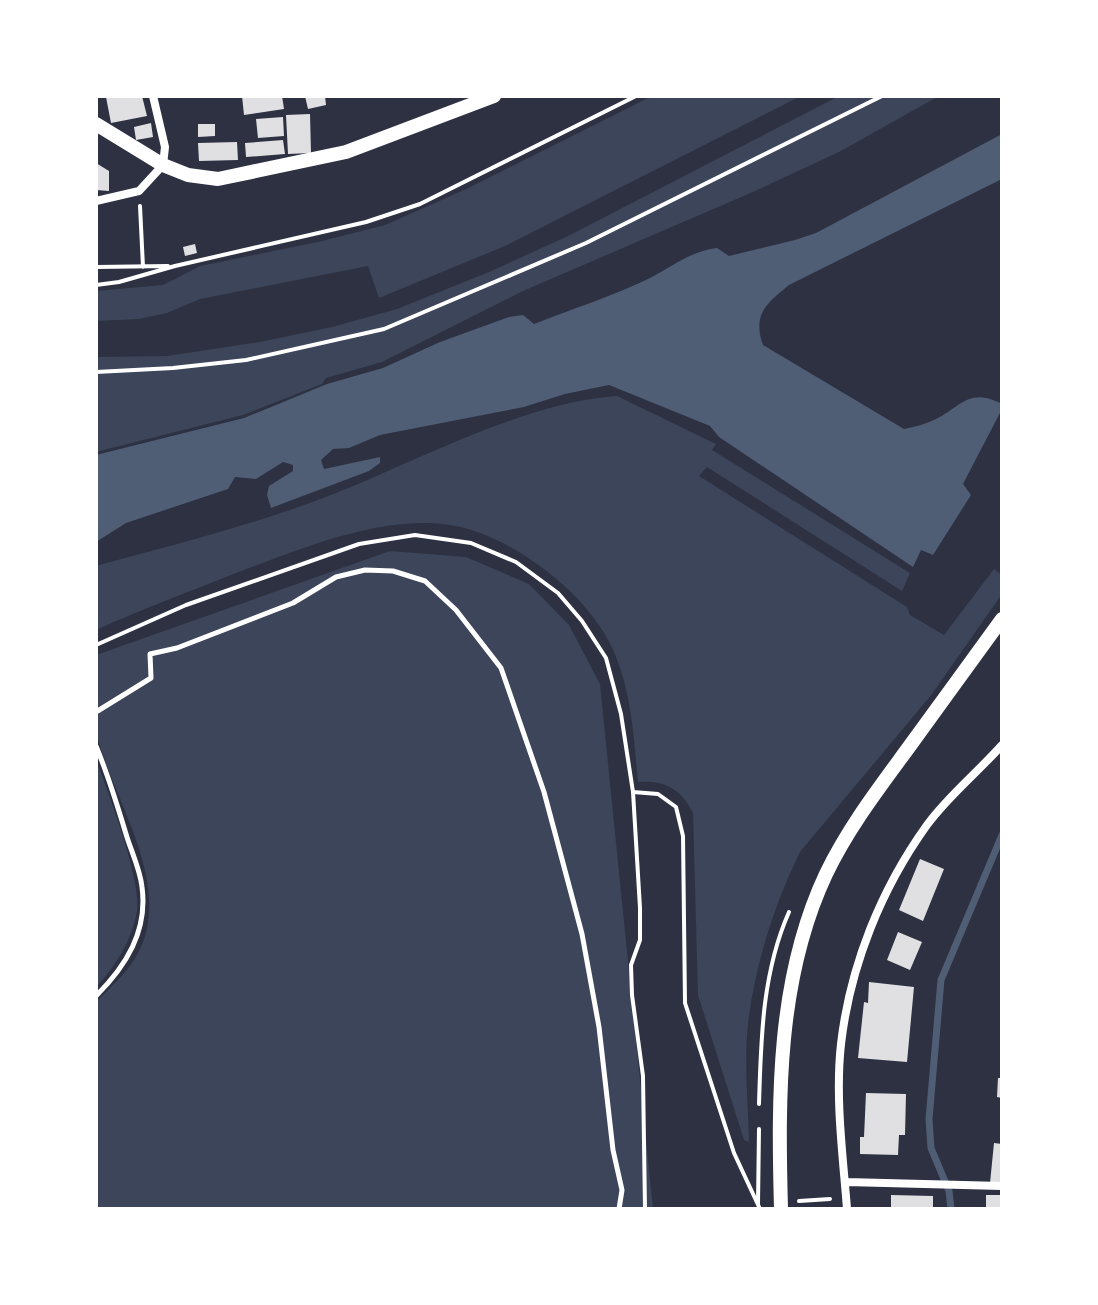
<svg xmlns="http://www.w3.org/2000/svg" width="1098" height="1305" font-family="Poppins,sans-serif">
	<style>
		.green { fill: #3c4559 }
		.water { fill: #4f5d75 }
		.lines { fill: none; stroke-linecap: round; stroke-linejoin: round }
		.stream { stroke: #4f5d75; stroke-width: 7 }
		.building { fill: #e0e0e3 }
		.path { stroke: #fff; stroke-width: 4 }
		.service { stroke: #fff; stroke-width: 5 }
		.minor { stroke: #fff; stroke-width: 8 }
		.tertiary { stroke: #fff; stroke-width: 14 }
	</style>
	<rect width="100%" height="100%" fill="#2d3142"/>
	<path class="green" d="M652,96h149l-296,150 -126,52 -11,-32 -168,33 -33,14 -28,6 -43,2v-30l67,-6 37,-19 122,-25 63,-16 79,-35z
		M839,96h100l-100,56 -86,40 -230,99 -141,71 -56,16 -4,6 -79,31 -147,37v-95l71,-1 93,-14 72,-15 65,-18 92,-37 79,-36z
		M617,396l99,48 -4,6 198,123 -8,18 -195,-124 -8,9 208,131 3,8 34,20 50,-66 8,6v19l-70,100 -132,158c-26,53 -45,113 -52,172 -4,38 0,79 1,118l-5,-2 -46,-145 -5,-182c-12,-24 -28,-33 -55,-31 -4,-42 -6,-85 -22,-125 -12,-32 -40,-63 -67,-84 -35,-28 -81,-52 -127,-50 -64,1 -126,28 -186,50 -47,19 -94,36 -140,57v-64c80,-22 162,-42 240,-73 85,-34 190,-91 281,-97z
		M390,551l76,6 63,27 40,41 31,59 53,525h-557v-207c15,-15 34,-32 43,-51 34,-68 -26,-151 -42,-216 -6,-22 -1,-57 -1,-80z
		M96,760c12,31 46,121 41,151 -5,29 -21,55 -41,76z"/>
	<path class="water" d="M1002,134v45l-213,106c-22,18 -37,29 -26,60l141,84c11,-2 21,-5 32,-10 26,-13 33,-32 66,-15v5l-39,75 8,11 -38,60 -12,-5 -8,17 -194,-130 -9,-11 -101,-41 -44,9 -41,13 -144,28 -31,13 -16,1 -12,11 3,9 56,-12v6l-11,8 -98,37 -4,-13 2,-9 24,-15v-6l-10,-3 -27,17 -21,-2 -7,12 -102,34 -30,19v-87l148,-37 83,-34 56,-16 57,-26 69,-25 14,-2 11,9c38,-15 79,-28 116,-46 24,-12 38,-26 67,-30l12,8 66,-16 21,-7z"/>
	<g class="lines">
		<path class="stream" d="M951,1209l-2,-18 -18,-43 -2,-29 12,-139 61,-145"/>
	</g>
	<path class="building" d="M112,96h30l5,20 -36,7 -5,-26z
		M242,96h40l2,13 -40,6z
		M305,96h20l1,9 -18,4z
		M310,114l1,39 -23,1 -2,-39z
		M283,117l1,19 -26,2 -2,-19z
		M151,123l2,14 -17,3 -2,-13z
		M198,124h17v12l-17,1z
		M283,140l2,14 -39,3 -1,-14z
		M237,142l1,18 -39,1 -1,-18z
		M96,163l13,8v20l-13,-1z
		M195,244l2,9 -12,3 -2,-9z
		M920,859l24,10 -21,52 -24,-11z
		M898,932l24,10 -12,28 -23,-10z
		M869,982l45,5 -7,75 -49,-4 6,-56 4,1z
		M998,1078h4v20l-5,-1z
		M866,1093l40,1 -1,41h-6l-1,20 -38,-1v-17h4z
		M994,1143l8,1v40l-12,-1z
		M891,1195l42,1v13h-42z
		M986,1195h16v14h-16z"/>
	<g class="lines">
		<path class="path" d="M140,206l3,61
			M96,267l72,-1
			M96,285l23,-3 56,-16 191,-44 54,-18 216,-108
			M96,372l77,-4 73,-8 138,-31 202,-86 296,-147
			M96,645l90,-40 173,-61 56,-9 56,8 45,19 42,31 24,28 24,37 15,56 12,78 7,116v32l-9,25 1,30 11,81 2,133
			M633,792l25,2 18,13 7,29 2,167 49,150 26,56
			M759,1104c2,-65 3,-131 30,-192
			M799,1201l31,-2
			M758,1204l1,-75"/>
		<path class="service" d="M96,712l55,-34 -1,-24 27,-6 116,-45 43,-26 29,-7 28,1 32,10 31,29 45,58 43,124 38,142 17,93 14,123 9,40 -3,19
			M96,746c12,29 21,58 30,88 5,17 14,35 16,53 6,44 -16,79 -46,109"/>
		<path class="minor" d="M96,201l43,-10 24,-26 2,-18 -12,-51
			M846,1182l156,4
			M847,1209c-4,-53 -12,-111 -6,-165 9,-78 40,-155 86,-219 21,-29 51,-53 75,-80"/>
		<path class="tertiary" d="M96,124l67,41 25,10 30,4 128,-27 148,-56
			M781,1209c-3,-112 -4,-231 45,-335 22,-46 53,-86 83,-127 31,-43 62,-85 93,-128"/>
	</g>
	<rect width="1098" height="1305" fill="none" stroke="#ffffff" stroke-width="196"/>
</svg>
